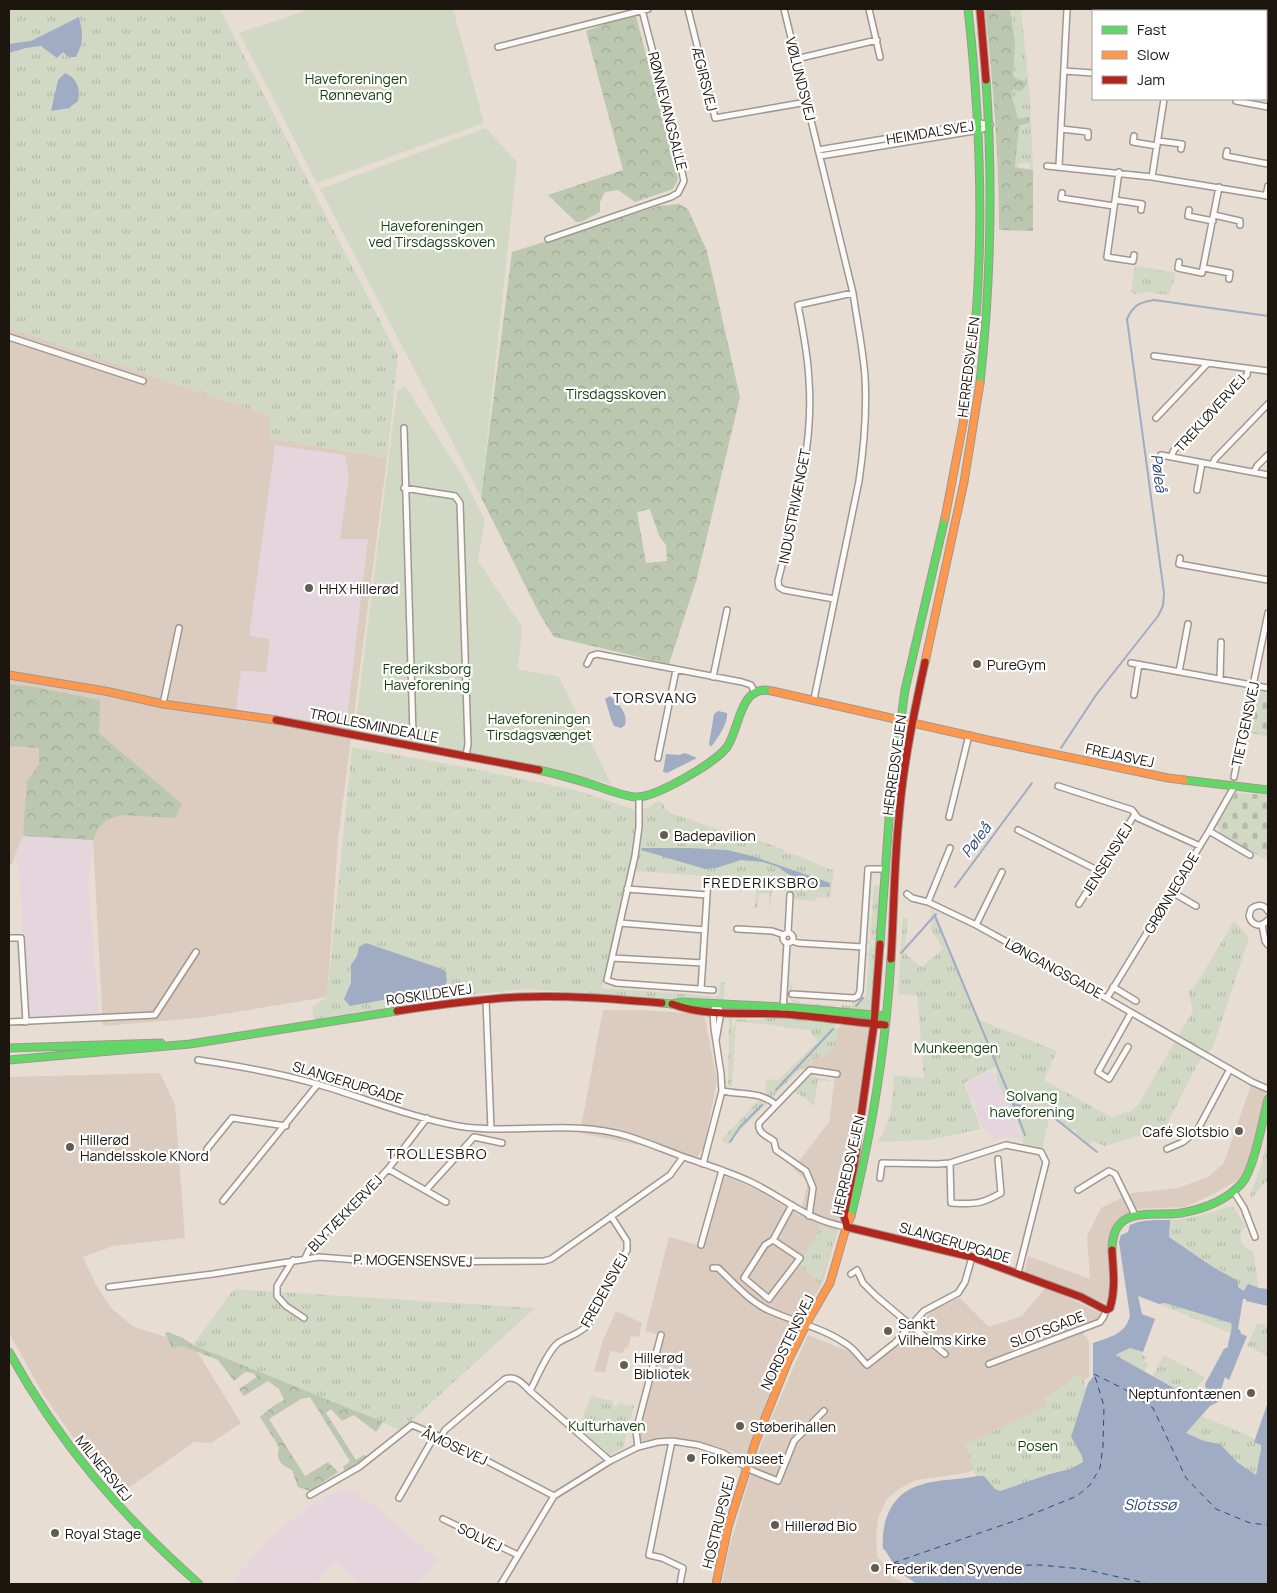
<svg xmlns="http://www.w3.org/2000/svg" width="1277" height="1593" font-family="Manrope,sans-serif">
	<style>
		.commercial { fill: #dbccbf }
		.education { fill: #e4d6dc }
		.grass { fill: url(#grass-tufts) }
		.forest { fill: url(#forest-crowns); fill-rule: evenodd }
		.cemetery { fill: url(#cemetery-stones) }
		.garden { fill: #d1d9c5 }
		.water { fill: #9facc3; fill-rule: evenodd }
		.lines { fill: none; stroke-linecap: round; stroke-linejoin: round }
		.stream { stroke: #9facc3; stroke-width: 2 }
		.ferry { stroke: #2c497c; stroke-width: 1; stroke-dasharray: 6 5; stroke-linecap: butt }
		.street-casing { stroke: #a09890; stroke-width: 8 }
		.fast-casing { stroke: #a09890; stroke-width: 9 }
		.slow-casing { stroke: #a09890; stroke-width: 9 }
		.jam-casing { stroke: #a09890; stroke-width: 9 }
		.street { stroke: #fcfaf8; stroke-width: 5 }
		.fast { stroke: #63d668; stroke-width: 7 }
		.slow { stroke: #ff974d; stroke-width: 7 }
		.jam { stroke: #b3261e; stroke-width: 7 }
		.poi-dot { fill: #635c53; stroke: #fff; stroke-width: 2 }
		.labels { text-anchor: middle; dominant-baseline: central; stroke-width: 4.5; stroke-linejoin: round; paint-order: stroke }
		.park-label { font-size: 14px; fill: #133f0b; stroke: #fff }
		.street-label { font-size: 14px; fill: #1c160f; stroke: #fff }
		.poi-label { font-size: 14px; fill: #1c160f; stroke: #fff; text-anchor: start }
		.water-label { font-size: 15px; font-style: italic; fill: #2c497c; stroke: #fff }
		.neighbourhood-label { font-size: 15px; letter-spacing: 1px; fill: #1c160f; stroke: #fff }
	</style>
	<defs>
		<pattern id="grass-tufts" width="24" height="20" patternUnits="userSpaceOnUse" patternTransform="scale(1.25)"><rect width="24" height="20" fill="#d1d9c5"/><path d="M3 7l-1-3M5 7V3M7 7l1-3M15 17l-1-3M17 17v-4M19 17l1-3" fill="none" stroke="#b3baa8"/></pattern>
		<pattern id="forest-crowns" width="20" height="18" patternUnits="userSpaceOnUse" patternTransform="scale(1.25)"><rect width="20" height="18" fill="#bbc7ae"/><path d="M2 6a3 3 0 1 1 6 0M12 15a3 3 0 1 1 6 0" fill="none" stroke="#a0aa94"/></pattern>
		<pattern id="cemetery-stones" width="16" height="16" patternUnits="userSpaceOnUse" patternTransform="scale(1.25)"><rect width="16" height="16" fill="#d1d9c5"/><path d="M2 7V4a2 2 0 0 1 4 0v3zM10 15v-3a2 2 0 0 1 4 0v3z" fill="#b3baa8"/></pattern>
	</defs>
	<rect width="100%" height="100%" fill="#e8ddd2"/>
	<path class="commercial" d="M9,328l263,88 -2,23 117,19 -49,382 -11,157 -128,21 -96,8 -10,-186 -70,-4 -11,28h-3z
		M603,1010h37l64,4 13,66 -13,67 -7,10 -117,-24z
		M842,1024l28,2 -33,207 -15,51 -27,44 -50,129 -25,-10 -48,-10 -29,4 -3,-2 -1,-9 24,-94 -18,-5 24,-94 33,9 20,-72 35,16 43,26 8,-34 -15,-13 36,-47 6,-44 -36,-10z
		M160,1073l15,32 10,133 -72,8 -30,11 13,28 15,23 23,19 59,18 48,78 -30,20 -17,-1 -74,52 -40,-47 -37,-53 -34,-61v-256z
		M1252,1082l15,9 -21,79 -7,9 -25,15 -29,13 -47,2 -21,11 -4,9v45l-5,30 -83,-32 3,-16 62,23 -3,-43 14,-28 31,-15 46,-5 30,-11 16,-14z
		M1046,1287l56,27 -19,20 4,3 2,6v34l-5,3 -5,-5 -31,31 -74,64 -8,3 -50,7 -17,9 -12,10 -9,19 -2,16 1,21 13,20 15,9h-183l6,-32 24,-83 21,-55 35,-79 42,17 19,17 28,-24 36,-35 27,-12 29,29 33,-11z
		M616,1311l26,12 -3,14 -8,-1 -3,12 -3,-1 -2,6 -13,-2 -5,22 -11,-2 9,-31z"/>
	<path class="education" d="M275,445l70,10 4,22 -9,62h28l-22,187 -110,-16 5,-39 25,1 4,-33 -21,-3z
		M23,836l70,4 -5,43 11,132 -71,4 -9,-151 -4,-14z
		M992,1070l12,26 18,42 -16,-1 -13,4 -6,-11 -4,-1 -17,-45z
		M341,1490h7l7,2 14,9 69,59 -21,24h-57l-24,-21 -21,21h-85l39,-45 21,-18 19,-15 20,-12z"/>
	<path class="grass" d="M9,9h211l178,347 -11,102 -118,-19 2,-23 -262,-88z
		M1010,9h11l9,89 3,72h-3v-7l-12,1 -1,3h-2l4,-41 8,-1 2,-8 -11,2 -6,-22 1,-8 12,-8 -8,-2 -4,-3 2,-33z
		M1135,266l41,7 -7,22 -25,-3 -10,2 -3,-2z
		M352,747l118,21 105,22 61,20 -3,43 -31,135 109,8v2h4l1,-2h3l1,-14 5,1 -1,19 -199,-13 -85,9 -126,22 -2,-13 15,-10z
		M658,801l5,2 2,6 6,4 83,29 4,-2 27,10 -1,3 13,2 34,15 3,-1 -4,29 -14,-1 -1,4 -23,-2v-7l-20,-4 -2,23 -1,-2v-16l-10,1 -2,13 -4,1c3,-4 4,-15 2,-21l-10,-1v-7l-110,-8 7,-35 1,-27 5,-1z
		M874,885l7,1 -8,120 -8,6 -72,-5 -3,-4 4,2c-4,-6 -5,-14 -4,-23l2,4v14l8,1v2l35,2v2l7,1v-3l10,1v-5l5,-1 5,-3h4l3,-41 -4,-1v-2h4l1,-9 -4,-1v-2h4l2,5h2l1,-5 -5,-1z
		M932,908l47,112 78,31 -13,29 67,37 20,-6 7,-6 55,-94 -5,-20 6,-3 40,-67 15,17 -36,109 -14,14 -34,67 -60,18 -12,-5 4,-12 -12,-7 3,-6 -22,-17 -49,-27 -13,-5 -13,2 -27,14 17,46 -52,11 -51,2c15,-24 14,-40 16,-67l30,3 -7,-83 -19,-1 5,-78 5,3 -4,34 18,14 21,-18 -12,-20z
		M733,1015l10,1v2l-8,-1 -3,1v10h2l2,-9 21,1 17,-3 63,6 -2,2 3,6 -5,21 -4,-2 -7,8 -3,-3 -9,10 -2,-1 20,-24 -93,96 -5,9 -9,-5 38,-40 10,-6 -4,-2 1,-13 12,1 40,-39 -7,-7 1,-3 -48,-7 -28,-2 -4,65 -4,-1 1,-69z
		M812,1072l4,6 14,2v2l-12,-2 -4,26 -6,-5v-3l-1,2 -13,-9 14,-15 3,1 -2,-3z
		M1268,1132v47l-17,20v-6l11,-30z
		M1228,1207h5l13,19c-10,9 -6,21 7,25l6,37 -10,-4 -2,1 -3,6 -6,-4 -16,-16 -9,-4 -44,-30 1,-17c20,0 39,-7 58,-13z
		M819,1225l13,5 4,4 -16,51 -22,-22 17,-25z
		M234,1289l301,19 -126,115 -14,-16 13,16 -8,7 -207,-85z
		M1165,1303l64,19 2,3 -1,8 -71,-29z
		M1257,1324l10,1 1,7v24l-21,-10z
		M1130,1348l13,4 -1,3 5,2 -3,4 5,2 -5,9 -30,-17z
		M1164,1355l41,22 -7,9 2,5 -5,9 -43,-23z
		M1079,1374l5,6 2,9 -15,48 11,19 1,6 -13,7 -20,5 -50,17 -5,-2 -11,-13h-8l-11,-31 82,-39 -3,-7z
		M592,1396l21,5 -1,4 5,2 1,-4 16,3 -11,42 -13,7 -29,-25 3,-18z
		M1201,1416l53,22v4l7,3v4l-5,26 -19,-13 -19,-18 -14,-3 -18,-8z"/>
	<path class="forest" d="M985,9h25l5,34 -2,33 4,3 8,2 1,4 -4,5 -4,1 -5,-2 -1,8 6,22 11,-2 1,6 -11,3 -4,41 18,3v61l-34,-1c0,-74 -6,-148 -14,-221z
		M636,16l42,163 -5,10 -38,13 -17,-12 -13,2 -5,10v10l-19,10h-5l-28,-27 75,-25 -37,-139 24,-9z
		M679,204l9,5 19,42 33,146 -43,181 -28,86 -115,-27 -15,-24 -58,-116 31,-245 147,-46zM650,509l9,27 7,9 1,16 -21,2 -9,-51z
		M9,684l25,3 66,13 -1,33 83,71 -7,14 -55,-3 -15,6 -7,7 -5,12 -70,-4 4,-54 12,-18v-16l-30,-2z
		M168,1332l15,6 10,7 190,77 -7,10 -22,-17 -12,6 -11,-12 -5,4 30,47 8,-5 3,2 -22,14 -2,-4 7,-6 -40,-64 -9,2 -32,20 36,57 23,-14 10,10 -28,19 -12,-4 -6,-17c-12,-6 -16,-9 -13,-23l-19,-30 13,-11 11,-6 -5,-11 -11,-8 -24,15 -5,-7 18,-12 -4,-4 -8,-1 -11,9 -16,-21 -35,-14 -11,2 -7,-15z"/>
	<path class="cemetery" d="M1255,689l13,3v45l-20,-5z
		M1236,793l32,2v66l-48,-28 -3,-9z"/>
	<path class="garden" d="M311,9h142l31,114 -167,60 -78,-150z
		M486,128l31,34 -36,335 -161,-308z
		M405,386l57,89 23,45 -7,41 44,66 -4,42 41,8 52,107 -71,-17 -185,-38 42,-338z
		M1004,1067c31,11 59,30 85,49l-4,6 12,7 -4,12 -5,4 -13,-10 2,-3 -4,-3 -2,4 -21,-18 -8,34 -19,-4c2,-21 -32,-62 -26,-75z"/>
	<path class="water" d="M79,17c4,17 5,24 -3,40h-7l-6,-5 -6,6 -16,-12 -15,2 -17,5v-9l22,-3z
		M65,73c12,5 16,16 13,28l-9,7 -18,3 7,-31z
		M610,696c9,7 18,18 15,29l-4,3 -7,-2 -3,-7 -6,-20z
		M718,711l9,2c1,11 -9,24 -15,33h-2l-1,-2 5,-30z
		M685,753l12,5 -30,15 -4,-1 3,-18 13,1z
		M642,848h47l38,2 25,6 67,23 11,4v4h-18l-10,-3 -24,-17 -15,-5 -22,-2 -25,8 -11,1 -64,-19z
		M366,943l76,26 4,3 1,10 -3,4 -11,5 -83,15 -6,-7 7,-16v-18l6,-9 2,-9z
		M1170,1220l-1,17 44,30 25,14v6l6,4 3,-6 2,-1 10,4 9,1v17l-22,-5v-2h-3l-5,30 2,1 1,4 6,2 -18,44 -4,-3 -4,13 2,1 -2,5 2,1 -1,3 -12,6 -24,27 18,8 16,3 17,18 19,13 5,-26v-4l-7,-3 14,-40v182h-351l-25,-17 -1,-2 2,-2 -8,-13 -2,-1c-2,-28 8,-55 37,-64 17,-6 40,-5 58,-9h6l11,13 5,2 50,-17 20,-5 13,-7 -1,-6 -11,-19 17,-54 5,-6v-34c16,-6 32,-8 37,-27l-11,-74 2,-7 7,-3 2,-7c13,-6 27,-5 40,-5zM1138,1296l21,8 6,-1 66,20c2,8 -3,16 -3,24l-4,2 -19,35 1,5 -2,2h-4l-5,9 -80,-45 15,-7 13,4 12,-33 -13,-5z"/>
	<g class="lines">
		<path class="stream" d="M1061,748l35,-53 62,-79 5,-10 1,-13 -37,-274c6,-13 12,-17 27,-19l114,16
			M955,887l77,-104
			M935,916l78,188 34,8 50,40
			M901,953l35,-39
			M856,1006l7,-8
			M776,1090l57,-61
			M1013,1104l12,31
			M730,1142l10,-15 22,-22"/>
		<path class="ferry" d="M1094,1374l30,15 29,19 33,70 30,31 34,14 18,2
			M893,1563l130,-45 54,-22 13,-11 10,-17 3,-22 1,-40 -10,-33
			M894,1563l18,3 128,-1 43,4 66,15"/>
		<defs>
			<path id="street" d="M688,9l27,109 92,-16
				M784,9l69,284c4,28 10,56 12,84 2,35 -1,70 -6,104l-45,218
				M869,9l11,48
				M1241,9l5,2
				M1177,11l1,-2
				M1266,22l2,1
				M498,47l150,-38
				M796,59l81,-19
				M1064,71l29,2
				M1236,99v2l32,6
				M1061,129l27,3v5
				M1134,136l-1,6 24,4
				M1158,141l24,3 -1,5
				M818,150l162,-27 10,2
				M1227,151l-1,5 42,8
				M820,156l160,-26 9,-4
				M1047,166l105,11 116,19
				M1059,166l8,-157
				M1119,172l-12,85 26,4 1,-6
				M1152,177l12,-78
				M1062,193l-1,5 53,8
				M1266,196l2,-10
				M1115,200l27,4 -1,6
				M1189,210l-1,6 25,5
				M1214,215l26,6v4
				M548,239l123,-42 7,-4 6,-12 -12,-55 -30,-116
				M1179,262l-1,6 24,5 17,-86
				M1204,268l26,5 -1,6
				M9,337l134,44
				M1154,356l114,15
				M1156,418l51,-54
				M404,428l9,307
				M1161,455l107,20
				M1171,457l3,-7 73,-75 1,-7
				M1212,465l3,-6 53,-55
				M1254,472l3,-6 11,-11
				M404,488l51,8 5,7 8,241 -2,12
				M1197,490l5,-27
				M1180,558l-1,6 89,16
				M834,599l-50,-9 -5,-3 -1,-6c16,-65 36,-133 31,-200 -1,-26 -6,-51 -11,-76l55,-12
				M1131,663l137,25
				M587,664l4,-8 6,-2 145,28 9,3 3,6
				M1179,672l9,-48
				M713,677l14,-67
				M1220,679l1,-37
				M1134,695l5,-31
				M163,704l16,-76
				M658,758l18,-88
				M1234,777l34,-164
				M1058,786l74,24 6,8 62,28
				M639,797v30l-4,29 -28,124 9,3 97,7
				M949,817l20,-82
				M1018,830l81,41
				M1209,831l41,24
				M627,889l80,6
				M1172,892l24,14
				M907,894l5,4 16,4 48,23 71,39 205,118 16,7
				M928,902l22,-54
				M1079,904l56,-90
				M1268,911c-4,-7 -11,-7 -17,-2l-2,7c3,10 12,12 19,4
				M620,923l85,7
				M976,925l26,-53
				M1262,925l3,16 3,4
				M737,929l35,2 12,4
				M783 938a5 5 0 1 1 10 0a5 5 0 1 1-10 0Z
				M788,933l2,-38
				M9,938h12l5,84
				M792,941l6,2 65,4
				M612,958l91,5
				M1113,987l23,14
				M701,989l7,-110
				M792,994l62,4 4,-2 2,-5 8,-122h17
				M1107,998l102,-167 25,-44
				M486,1000l5,129
				M783,1010l4,-67
				M9,1022l146,-7 41,-63
				M1128,1047l-19,32 -11,-7 33,-59
				M198,1060c41,6 82,13 122,25 44,13 93,33 138,41 56,9 114,-7 169,10 19,6 38,14 57,21 23,8 46,15 67,25 35,17 55,38 96,45
				M722,1091c19,4 39,0 54,14
				M207,1149l25,-31 54,8
				M1167,1149l16,-7 15,-13 32,-60
				M950,1163l1,40c23,1 29,2 50,-10l-3,-34
				M703,1164l19,-73 -1,-17 -7,-46 -1,-17 4,-6 4,7 -5,28
				M388,1169l58,33
				M880,1178l2,-15 56,1 12,-1 56,-18 35,7 5,10 -28,111
				M426,1190l48,-53 28,6
				M1078,1190l31,-19 6,3 20,41
				M1234,1192l10,16 11,29
				M223,1201l95,-117
				M809,1216l4,-28 -7,-17 -30,-21 -2,-9c-7,-5 -17,-8 -15,-18l51,-53 27,4
				M773,1240l27,18c-10,14 -21,27 -31,41l-25,-21 21,-33 8,-5 19,-35
				M701,1245l21,-75
				M305,1258l5,-10 58,-57 20,-22 39,-51
				M293,1260l-16,26v10l9,10 18,12
				M713,1268h5c15,14 31,33 50,42 26,12 57,18 81,36 7,5 12,13 18,19l28,-22 29,-32 34,-18 7,-11 7,-25
				M851,1274l6,-4 6,13 13,13 69,58
				M109,1287l104,-13 106,-17 64,5 161,-1 7,-2 119,-84 13,-18
				M989,1364l111,-42 4,-6 2,-6
				M441,1437l4,-7 60,-51c11,-4 18,5 25,12
				M672,1441l-23,114 13,3 21,10 -3,16
				M638,1447l-2,-16 25,-96
				M610,1461l-80,-70c7,-13 17,-39 28,-48 10,-7 20,-8 30,-18l39,-75v-9l-16,-25
				M310,1495l49,-28 53,-42 29,12 113,59
				M399,1498l36,-63
				M443,1519l75,36
				M501,1584l53,-88 56,-35 28,-14 20,-5 14,-1 26,4 25,8 30,18 25,10 16,-40 30,-30"/>
			<path id="fast" d="M968,9c12,107 16,214 7,321
				M980,383c11,-101 13,-202 6,-303
				M539,770c17,4 34,8 51,14 15,4 33,13 48,13 20,-1 77,-34 89,-50 13,-18 12,-64 45,-56
				M1184,780l84,10
				M880,944l11,-153 14,-101 40,-172
				M662,1003l10,1 9,-2 102,5 103,9
				M9,1048l152,-5
				M9,1060l181,-16 207,-33
				M851,1216c21,-84 35,-171 40,-257
				M1112,1250c0,-46 39,-33 69,-37 23,-4 46,-13 61,-30 12,-14 21,-64 26,-84
				M9,1352c51,92 111,162 190,232"/>
			<path id="slow" d="M945,518l18,-94 12,-94
				M925,662l39,-180 16,-99
				M9,675l96,16 58,13 113,16
				M772,691l220,50 176,37 16,2
				M716,1584l12,-57 27,-84 33,-82 21,-42 21,-36 16,-55 5,-12"/>
			<path id="jam" d="M980,9l6,71
				M276,720l263,50
				M891,959c3,-47 3,-95 8,-142 4,-52 15,-104 26,-155
				M672,1004c35,13 73,8 110,10 34,2 69,8 103,11
				M397,1011c41,-6 82,-12 123,-14 47,-2 95,2 142,6
				M847,1227l-3,-11 10,-50 20,-142 6,-80
				M847,1227l125,30 109,40 25,13 4,-2c6,-20 3,-38 2,-58"/>
		</defs>
		<use href="#street" class="street-casing"/>
		<use href="#fast" class="fast-casing"/>
		<use href="#slow" class="slow-casing"/>
		<use href="#jam" class="jam-casing"/>
		<use href="#street" class="street"/>
		<use href="#fast" class="fast"/>
		<use href="#slow" class="slow"/>
		<use href="#jam" class="jam"/>
	</g>
	<g class="poi-dot">
		<circle cx="309" cy="588" r="5"/>
		<circle cx="977" cy="664" r="5"/>
		<circle cx="664" cy="835" r="5"/>
		<circle cx="1239" cy="1131" r="5"/>
		<circle cx="70" cy="1147" r="5"/>
		<circle cx="888" cy="1331" r="5"/>
		<circle cx="624" cy="1365" r="5"/>
		<circle cx="1251" cy="1393" r="5"/>
		<circle cx="740" cy="1426" r="5"/>
		<circle cx="691" cy="1458" r="5"/>
		<circle cx="775" cy="1525" r="5"/>
		<circle cx="55" cy="1533" r="5"/>
		<circle cx="875" cy="1568" r="5"/>
	</g>
	<g class="labels">
		<g class="park-label">
			<text x="356" y="78">Haveforeningen<tspan x="356" dy="16">Rønnevang</tspan></text>
			<text x="432" y="225">Haveforeningen<tspan x="432" dy="16">ved Tirsdagsskoven</tspan></text>
			<text x="616" y="393">Tirsdagsskoven</text>
			<text x="427" y="668">Frederiksborg<tspan x="427" dy="16">Haveforening</tspan></text>
			<text x="539" y="718">Haveforeningen<tspan x="539" dy="16">Tirsdagsvænget</tspan></text>
			<text x="956" y="1047">Munkeengen</text>
			<text x="1032" y="1095">Solvang<tspan x="1032" dy="16">haveforening</tspan></text>
			<text x="607" y="1425">Kulturhaven</text>
			<text x="1038" y="1445">Posen</text>
		</g>
		<g class="street-label">
			<text transform="translate(705 79) rotate(76)">ÆGIRSVEJ</text>
			<text transform="translate(801 79) rotate(76)">VØLUNDSVEJ</text>
			<text transform="translate(668 111) rotate(76)">RØNNEVANGSALLE</text>
			<text transform="translate(930 132) rotate(-9)">HEIMDALSVEJ</text>
			<text transform="translate(968 367) rotate(-83)">HERREDSVEJEN</text>
			<text transform="translate(1210 413) rotate(-48)">TREKLØVERVEJ</text>
			<text transform="translate(794 506) rotate(-79)">INDUSTRIVÆNGET</text>
			<text transform="translate(1245 724) rotate(-78)">TIETGENSVEJ</text>
			<text transform="translate(374 725) rotate(11)">TROLLESMINDEALLE</text>
			<text transform="translate(1120 755) rotate(12)">FREJASVEJ</text>
			<text transform="translate(894 765) rotate(-82)">HERREDSVEJEN</text>
			<text transform="translate(1107 859) rotate(-58)">JENSENSVEJ</text>
			<text transform="translate(1171 893) rotate(-59)">GRØNNEGADE</text>
			<text transform="translate(1054 968) rotate(29)">LØNGANGSGADE</text>
			<text transform="translate(429 994) rotate(-8)">ROSKILDEVEJ</text>
			<text transform="translate(348 1082) rotate(17)">SLANGERUPGADE</text>
			<text transform="translate(848 1165) rotate(-77)">HERREDSVEJEN</text>
			<text transform="translate(345 1213) rotate(-46)">BLYTÆKKERVEJ</text>
			<text transform="translate(955 1242) rotate(16)">SLANGERUPGADE</text>
			<text transform="translate(413 1260) rotate(1)">P. MOGENSENSVEJ</text>
			<text transform="translate(604 1290) rotate(-61)">FREDENSVEJ</text>
			<text transform="translate(1047 1329) rotate(-21)">SLOTSGADE</text>
			<text transform="translate(787 1342) rotate(-64)">NORDSTENSVEJ</text>
			<text transform="translate(455 1446) rotate(25)">ÅMOSEVEJ</text>
			<text transform="translate(104 1468) rotate(51)">MILNERSVEJ</text>
			<text transform="translate(718 1522) rotate(-76)">HOSTRUPSVEJ</text>
			<text transform="translate(480 1537) rotate(26)">SOLVEJ</text>
		</g>
		<g class="poi-label">
			<text x="319" y="588">HHX Hillerød</text>
			<text x="987" y="664">PureGym</text>
			<text x="674" y="835">Badepavilion</text>
			<text x="1229" y="1131" text-anchor="end">Café Slotsbio</text>
			<text x="80" y="1139">Hillerød<tspan x="80" dy="16">Handelsskole KNord</tspan></text>
			<text x="898" y="1323">Sankt<tspan x="898" dy="16">Vilhelms Kirke</tspan></text>
			<text x="634" y="1357">Hillerød<tspan x="634" dy="16">Bibliotek</tspan></text>
			<text x="1241" y="1393" text-anchor="end">Neptunfontænen</text>
			<text x="750" y="1426">Støberihallen</text>
			<text x="701" y="1458">Folkemuseet</text>
			<text x="785" y="1525">Hillerød Bio</text>
			<text x="65" y="1533">Royal Stage</text>
			<text x="885" y="1568">Frederik den Syvende</text>
		</g>
		<g class="water-label">
			<text transform="translate(1159 473) rotate(82)">Pøleå</text>
			<text transform="translate(976 840) rotate(-53)">Pøleå</text>
			<text x="1150" y="1504">Slotssø</text>
		</g>
		<g class="neighbourhood-label">
			<text x="655" y="697">TORSVANG</text>
			<text x="761" y="882">FREDERIKSBRO</text>
			<text x="437" y="1153">TROLLESBRO</text>
		</g>
	</g>
	<rect width="1277" height="1593" fill="none" stroke="#1c160f" stroke-width="20"/>
	<rect x="1092" y="10" width="175" height="90" fill="#ffffff" stroke="#a4a29f"/>
	<rect x="1102" y="26" width="25" height="8" fill="#63d668" stroke="#a4a29f"/>
	<text x="1137" y="35" font-size="15" fill="#1c160f">Fast</text>
	<rect x="1102" y="51" width="25" height="8" fill="#ff974d" stroke="#a4a29f"/>
	<text x="1137" y="60" font-size="15" fill="#1c160f">Slow</text>
	<rect x="1102" y="76" width="25" height="8" fill="#b3261e" stroke="#a4a29f"/>
	<text x="1137" y="85" font-size="15" fill="#1c160f">Jam</text>
</svg>
